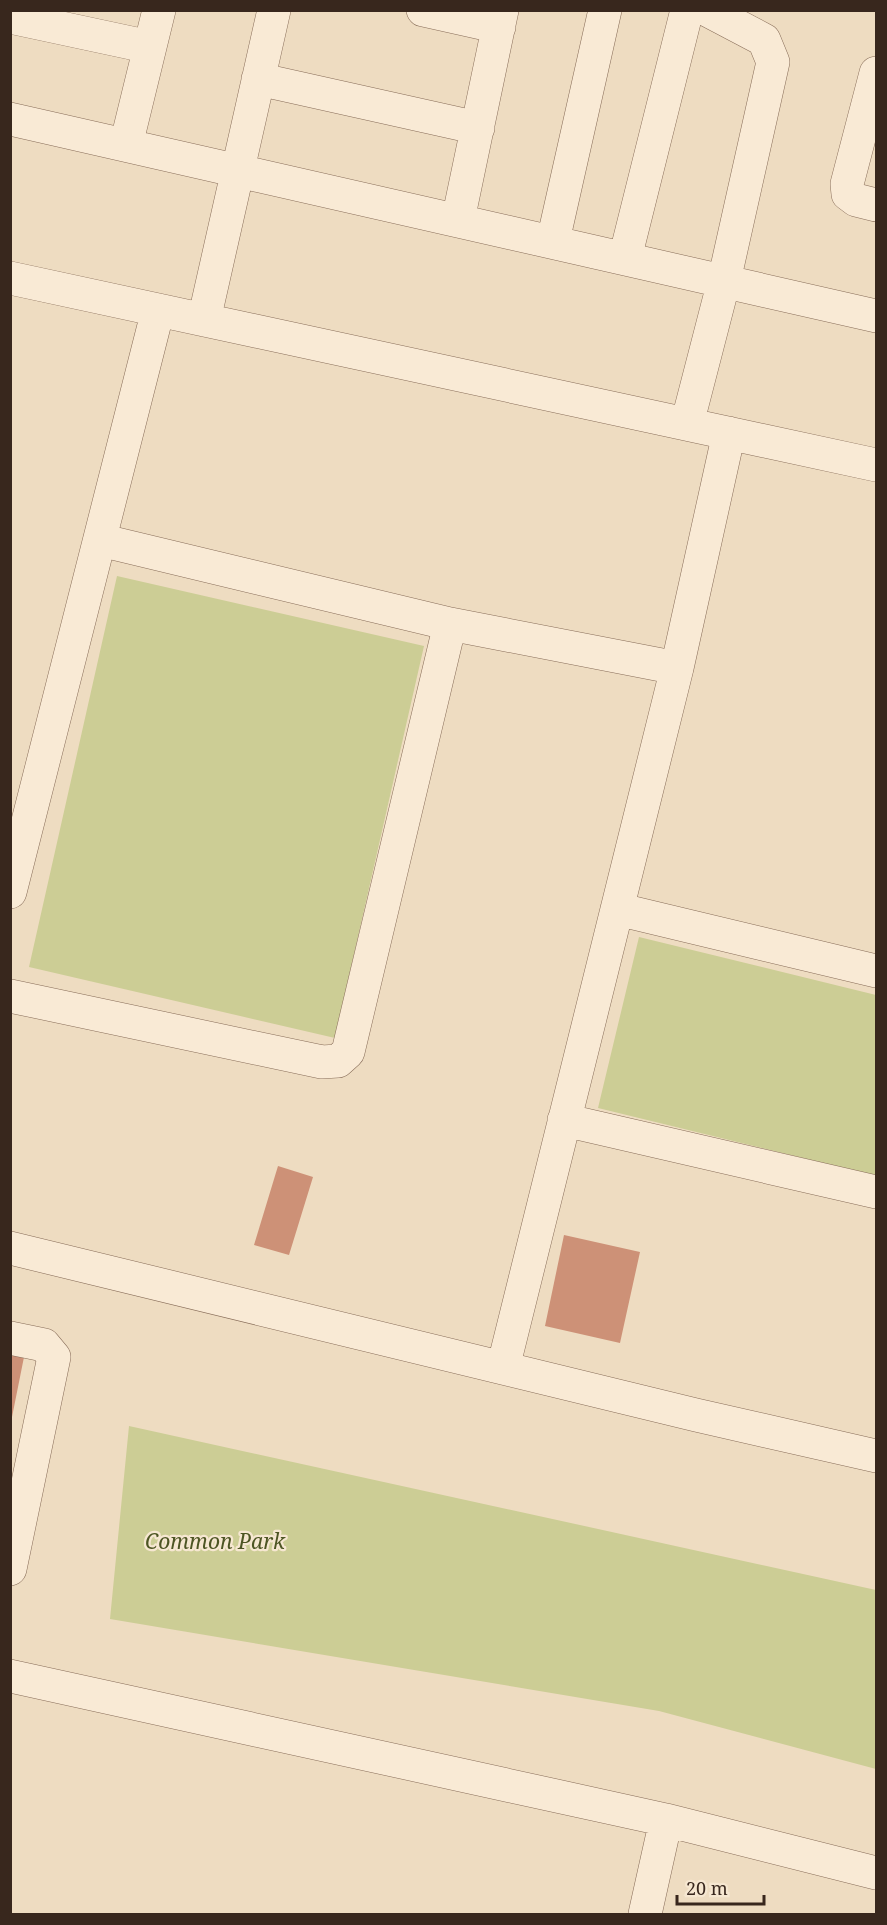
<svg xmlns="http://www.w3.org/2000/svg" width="887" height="1925" font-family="'Noto Serif',serif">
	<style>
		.green { fill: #cccd95 }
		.building { fill: #cd9177 }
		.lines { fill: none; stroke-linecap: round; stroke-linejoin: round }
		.minor-casing { stroke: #886d59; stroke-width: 34 }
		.minor { stroke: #f9ead5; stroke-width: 33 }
		.labels { text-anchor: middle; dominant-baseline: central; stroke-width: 4.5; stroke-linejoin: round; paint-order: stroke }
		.park-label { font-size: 21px; font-style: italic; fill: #4d5523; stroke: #f6e7d1 }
	</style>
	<rect width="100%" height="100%" fill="#eedcc1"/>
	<path class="green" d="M117,576l307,70 -89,392 -306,-71z
		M639,937l237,58v181l-278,-68z
		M129,1426l747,164v179l-217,-58 -549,-92z"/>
	<path class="building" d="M278,1166l35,11 -24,78 -35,-10z
		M564,1235l76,17 -20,91 -75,-17z
		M10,1349l15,3 -13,65h-2z"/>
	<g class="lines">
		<defs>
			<path id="minor" d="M423,10l76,17
				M10,17l140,30
				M876,73l-29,111 1,10 8,6 20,5
				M258,79l220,49
				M10,119l866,197
				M126,145l33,-135
				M458,220l44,-210
				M553,241l52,-231
				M625,258l62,-248
				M10,278l866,187
				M204,320l70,-310
				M687,424l37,-143 49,-219 -9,-22 -57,-30
				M450,624l227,44
				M10,892l148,-582
				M617,909l259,62
				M10,996l312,66 16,-1 10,-9 102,-428 -350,-84
				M564,1120l312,72
				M10,1248l686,167 180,41
				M10,1338l34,7 10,12 -44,212
				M503,1368l174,-700 52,-235
				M10,1676l656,144
				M645,1914l21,-94 210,53"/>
		</defs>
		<use href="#minor" class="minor-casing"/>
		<use href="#minor" class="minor"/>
	</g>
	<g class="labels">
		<g class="park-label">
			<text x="215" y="1541">Common Park</text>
		</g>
	</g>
	<rect width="887" height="1925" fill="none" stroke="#38271d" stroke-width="24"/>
	<path d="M677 1895v9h87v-9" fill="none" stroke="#38271d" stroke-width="3"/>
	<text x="686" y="1895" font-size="18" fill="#38271d" stroke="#f6e7d1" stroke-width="4.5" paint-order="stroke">20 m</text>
</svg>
